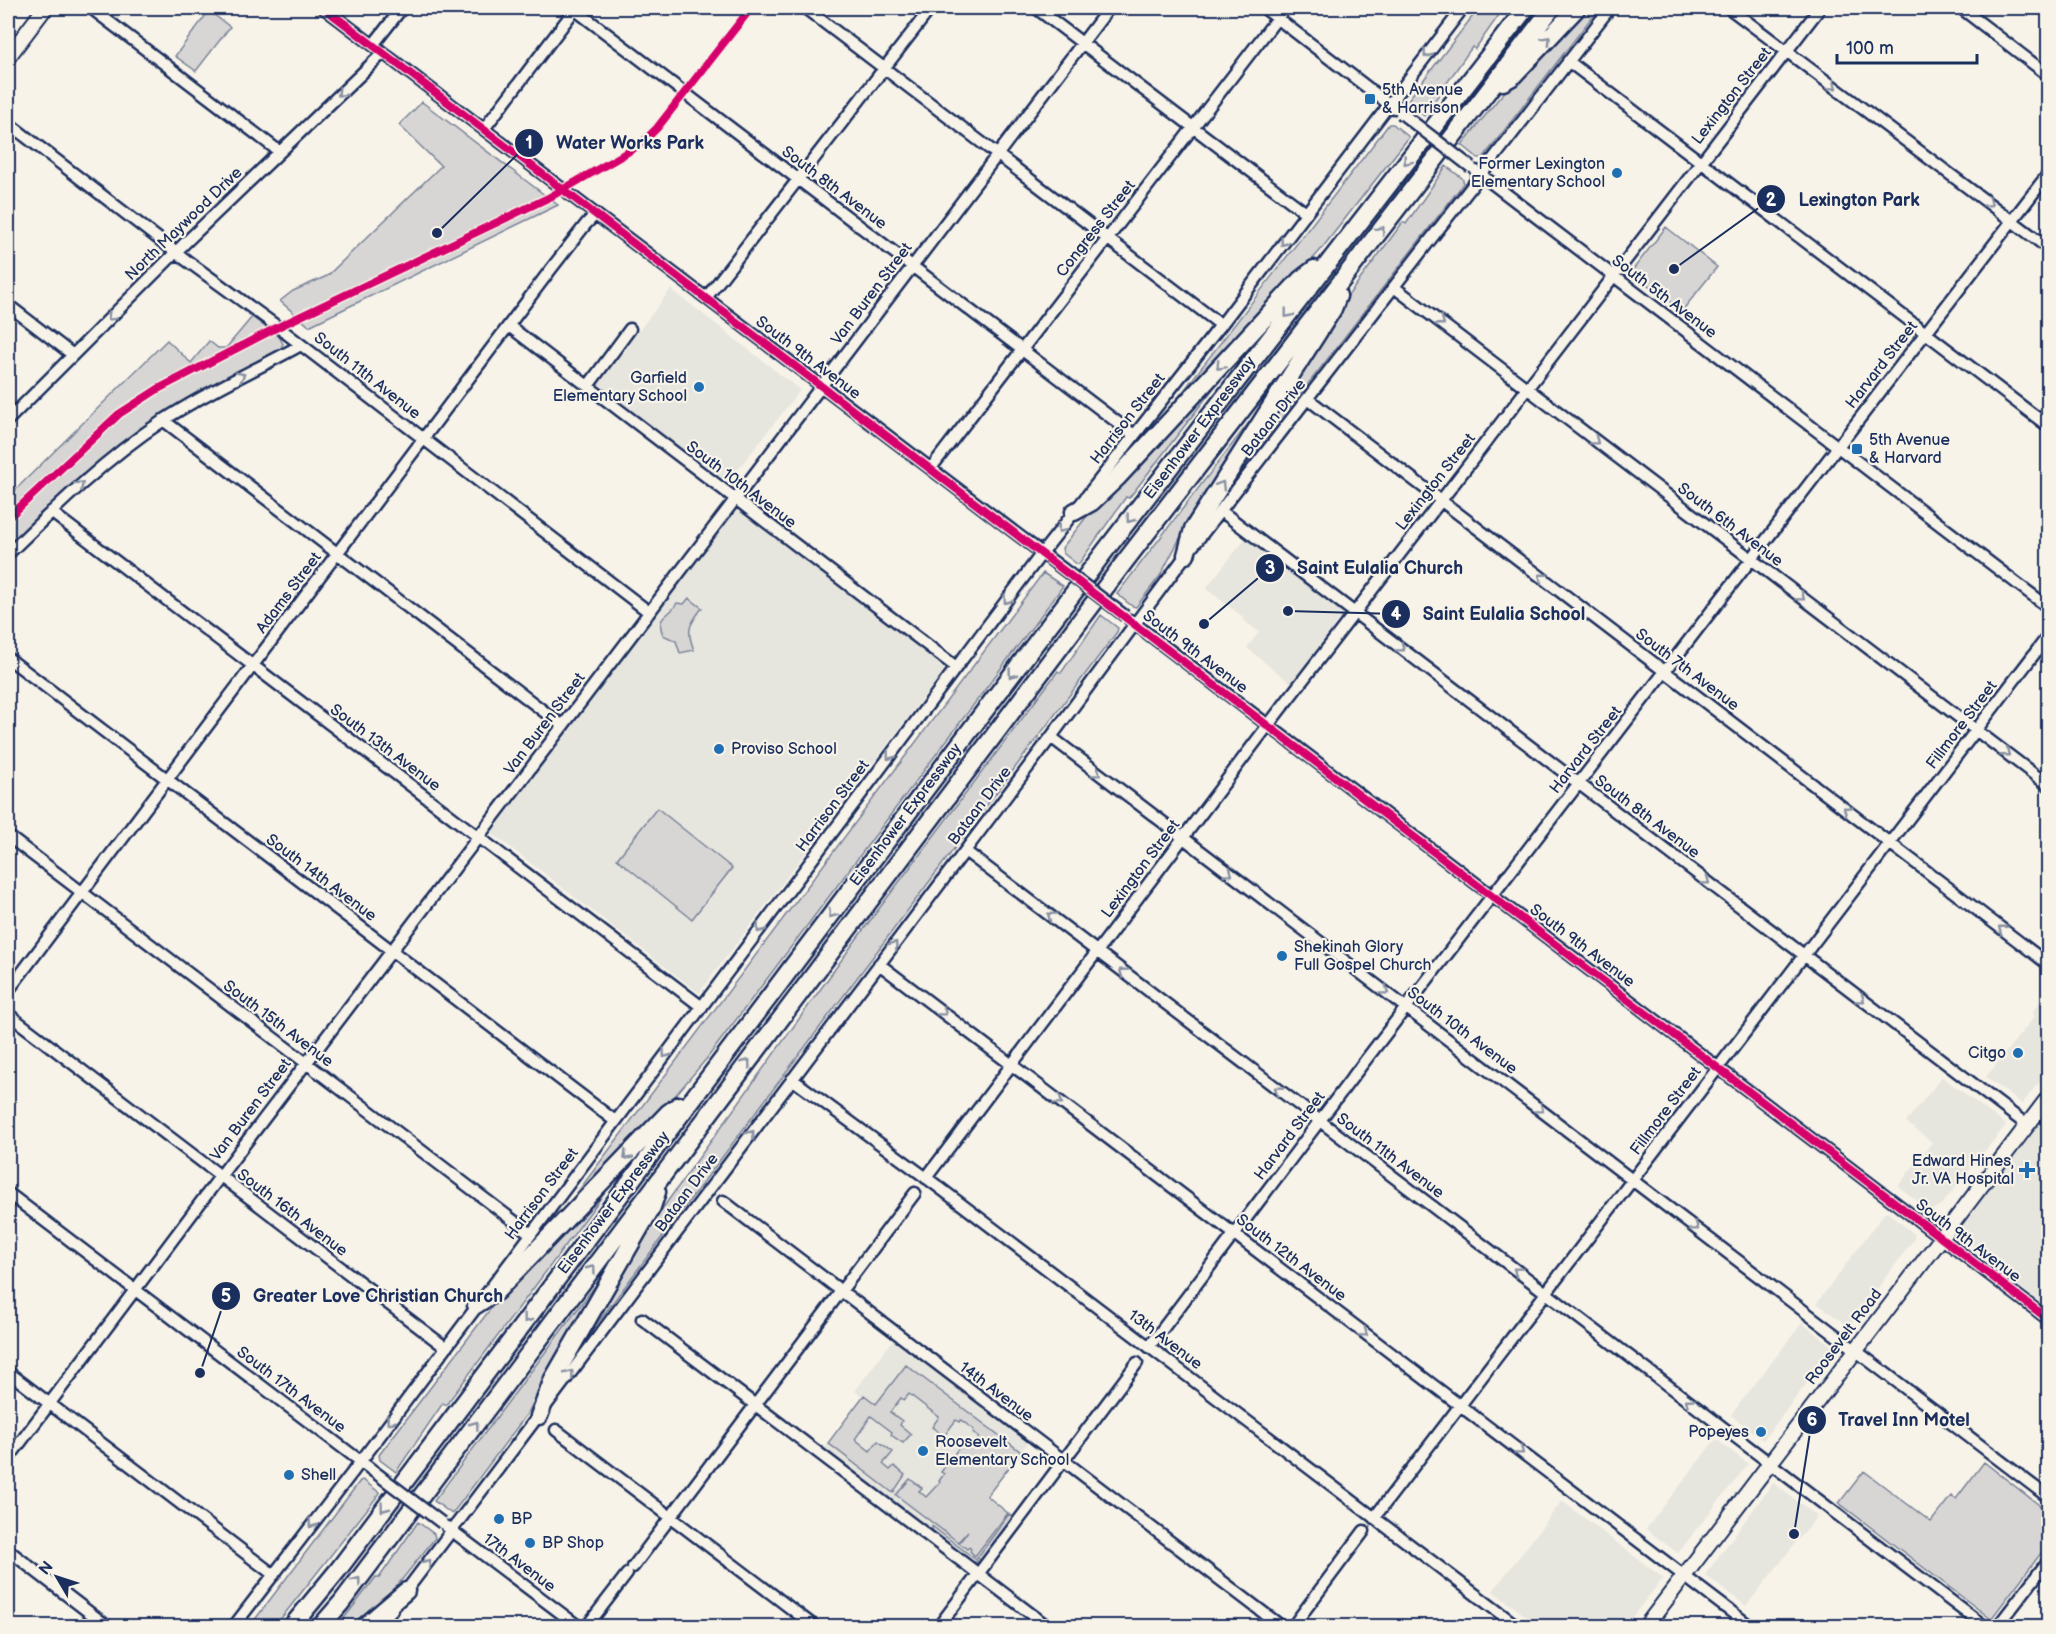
<svg xmlns="http://www.w3.org/2000/svg" width="2056" height="1634" font-family="'Balsamiq Sans',sans-serif">
	<style>
		.built { fill: #e6e5de }
		.green { fill: #d7d6d4; stroke: #798299; stroke-width: 1.5 }
		.lines { fill: none; stroke-linecap: round; stroke-linejoin: round }
		.minor-casing { stroke: #1b2f5e; stroke-width: 15 }
		.major-casing { stroke: #1b2f5e; stroke-width: 18 }
		.highway-casing { stroke: #1b2f5e; stroke-width: 21 }
		.minor { stroke: #f7f3e8; stroke-width: 10 }
		.major { stroke: #f7f3e8; stroke-width: 14 }
		.highway { stroke: #f7f3e8; stroke-width: 16 }
		.minor-bridge-casing { stroke: #1b2f5e; stroke-width: 15; stroke-linecap: butt }
		.minor-bridge { stroke: #f7f3e8; stroke-width: 10 }
		.cycleway-casing { stroke: #f7f3e8; stroke-width: 11 }
		.cycleway { stroke: #d6006c; stroke-width: 8 }
		.oneway { stroke: #8991a3 }
		.poi-dot { fill: #1f6fb2; stroke: #f7f3e8; stroke-width: 2 }
		.labels { text-anchor: middle; dominant-baseline: central; stroke-width: 4.5; stroke-linejoin: round; paint-order: stroke }
		.poi-label { font-size: 16px; fill: #1b2f5e; stroke: #f7f3e8; text-anchor: start }
		.street-label { font-size: 16px; fill: #1b2f5e; stroke: #f7f3e8 }
		.leader { fill: none; stroke: #1b2f5e; stroke-width: 2 }
		.callout-dot { fill: #1b2f5e; stroke: #f7f3e8; stroke-width: 2 }
		.mark-label { font-size: 18px; text-anchor: middle; font-weight: bold; fill: #fff }
		.callout-label { font-size: 18px; text-anchor: middle; font-weight: bold; fill: #1b2f5e; stroke: #f7f3e8; stroke-width: 4.5; stroke-linejoin: round; paint-order: stroke }
	</style>
	<rect width="100%" height="100%" fill="#f7f3e8"/>
	<filter id="ink" filterUnits="userSpaceOnUse"><feTurbulence type="fractalNoise" baseFrequency=".0167" numOctaves="2"/><feDisplacementMap in="SourceGraphic" scale="12" xChannelSelector="R" yChannelSelector="G"/><feConvolveMatrix kernelMatrix="1 2 1 2 8 2 1 2 1" color-interpolation-filters="sRGB"/></filter>
	<g filter="url(#ink)">
		<path class="built" d="M671,289l129,101 -73,94 -129,-100z
			M738,507l209,159 -248,327 -210,-162z
			M1246,538l94,71 3,5 -52,69 -44,-35 12,-16 -17,-13 1,-2 -35,-27 -1,-3z
			M2048,992v79l-26,33 -36,-27 49,-61 -3,-3z
			M1942,1077l64,48 -64,79 -10,6 -4,-1 -30,-23 34,-44 -26,-20z
			M2048,1113v195l-37,-28 -1,-5 -39,-30 -9,-3 -2,-8 2,-8z
			M1886,1211l28,23v5l-65,88 -32,-24z
			M1802,1323l32,25 -71,92 -32,-25z
			M893,1340l136,101 -42,56 27,21 -35,44h-8l-148,-112 40,-53 -8,-6z
			M1716,1439l32,25 -70,89 -32,-24z
			M1773,1483l44,33 -71,90 -41,-31z
			M1562,1501l101,77 -38,48h-86l-46,-35z"/>
		<path class="green" d="M1479,8h25l-29,41 -3,-2 -48,69 -15,-12 -1,-4z
			M1584,8h15l-116,150h-5l-16,-13 37,-47z
			M209,11l21,16 -34,44 -21,-15z
			M422,102l136,103 -249,121 -29,-25 13,-10 34,-15 114,-110 -42,-41z
			M1389,124h4l16,13 -90,115 -199,217 25,-34 3,2z
			M1446,166l16,12 2,5 -245,316 3,2 -18,24 6,-15 137,-213 56,-75 3,2z
			M1666,227l51,40 -35,44 -51,-39z
			M252,317l28,21 3,6 -4,7 -82,44 -189,153v-51l159,-157 24,23 18,-22 9,7h8z
			M1230,367l-101,131 -3,-1 -48,68 -15,-12 -1,-5 29,-37z
			M1277,386l-90,139 -27,51 -24,31 -4,-1 -15,-12z
			M1043,573l20,13 -355,471 -57,67 -124,129 31,-41 3,2z
			M689,598l13,10c-13,17 -16,22 -8,42l-14,3 -4,-12 -13,-6c-8,-20 6,-17 14,-32l7,1z
			M1101,615l17,13 -1,4 -542,721 2,2 -19,25 68,-121 240,-333 192,-255 3,2z
			M657,808l75,60 -40,51 -75,-60z
			M600,1191l4,3 -158,211 -3,-2 -47,69 -16,-12 -1,-5 122,-160z
			M606,1271l-79,143 -75,100 -18,-13z
			M906,1365l115,87 -34,44 21,17 -33,43 -5,-5 1,-2 -2,-2 -2,2 -8,-6 9,-12 -10,11 -62,-47 14,-16 12,9 -3,3 7,6 14,-15 -1,-1 5,-7 -3,-2 22,-30 9,6 7,-10 -6,-6 1,-2 -13,-10 -2,2 -3,-2 -12,16 -12,-9 7,-10 -30,-23 -5,6 -3,-2 -11,14 12,9 -2,4 11,9 -8,9 -12,-8 1,-3 -21,-16 -16,23 15,12 8,-10 15,11 -10,12 7,6 4,-4 11,9 -12,18 -65,-50 36,-48 12,9z
			M1984,1462l64,50v32l-57,75 -152,-116 25,-32 67,51 20,-26 5,3z
			M363,1480l17,13 -105,133h-25l110,-145z
			M1009,1514l5,4 -33,42 -4,-2z
			M418,1522l16,12 1,4 -35,44 -41,44h-21l38,-49 3,1z
			M932,1526l47,36h-8l-38,-28z"/>
		<g class="lines">
			<defs>
				<path id="minor" d="M91,8l189,144
					M324,8l731,555
					M573,8l561,427
					M805,8l416,317
					M1036,8l270,205
					M1264,8l130,100
					M1729,8l319,240
					M1961,8l87,67
					M373,45l29,-37
					M1568,61l480,365
					M8,123l178,137 92,67 371,285
					M484,129l92,-121
					M1476,171l572,436
					M1394,287l654,498
					M706,298l225,-290
					M8,305l65,50
					M509,326l447,341
					M588,386l42,-57
					M1308,399l740,565
					M8,420l177,-177 198,-190
					M163,420l400,306
					M931,468l354,-460
					M1221,511l806,614
					M51,512l651,495
					M8,554c49,-48 98,-96 156,-134 44,-29 92,-50 137,-75
					M1130,620l918,699
					M8,658l607,463
					M1051,737l997,760
					M8,836l523,398
					M965,851l1019,775
					M879,964l871,662
					M8,991l543,-722 35,-45 10,-10
					M8,1014l437,333
					M792,1079l144,106 581,441
					M926,1178l343,-454 551,-716
					M8,1193l364,277
					M723,1201l558,425
					M642,1319l405,307
					M1149,1347l212,-281 687,-892
					M8,1372l266,203
					M556,1430l258,196
					M8,1459l220,-293 881,-1158
					M1374,1518l674,-882
					M447,1527l131,99
					M8,1550l99,76
					M633,1567l282,-374
					M403,1595l648,-858 135,-182 424,-547
					M234,1626l118,-153 690,-920 179,-228 242,-317
					M380,1626l12,-16
					M587,1626l40,-52
					M939,1626l198,-263
					M1293,1626l71,-95
					M1998,1626l50,-65"/>
				<path id="major" d="M8,57l37,-49
					M1646,1626l402,-528"/>
				<path id="highway" d="M1503,82l9,-5 65,-69
					M1074,512l18,-10 25,-24 184,-199 13,-10
					M1186,555l7,-26 140,-220 5,-13
					M476,1305l20,-13 172,-179 11,-8
					M539,1416l14,-37 99,-172 5,-15
					M292,1626l46,-56 767,-1019 421,-543
					M321,1626l20,-23 785,-1043 426,-552
					M365,1626l41,-35"/>
			</defs>
			<use href="#minor" class="minor-casing"/>
			<use href="#major" class="major-casing"/>
			<use href="#highway" class="highway-casing"/>
			<use href="#minor" class="minor"/>
			<use href="#major" class="major"/>
			<use href="#highway" class="highway"/>
			<defs>
				<path id="minor-bridge" d="M1401,113l70,54
					M1055,563l70,53
					M372,1470l70,53"/>
			</defs>
			<use href="#minor-bridge" class="minor-bridge-casing"/>
			<use href="#minor-bridge" class="minor-bridge"/>
			<defs>
				<path id="cycleway" d="M324,8l1724,1311
					M8,518l111,-104 39,-25 120,-62 272,-130 71,-41 21,-13 15,-15 94,-120"/>
			</defs>
			<use href="#cycleway" class="cycleway-casing"/>
			<use href="#cycleway" class="cycleway"/>
		</g>
		<defs><path id="oneway-chevron" d="M-2-3.5L2.5 0L-2 3.5" fill="none" stroke-width="1.6" stroke-linecap="round" stroke-linejoin="round" transform="scale(1.5)"/></defs>
		<g class="oneway">
			<use href="#oneway-chevron" transform="translate(1547 40) rotate(-47)"/>
			<use href="#oneway-chevron" transform="translate(1427 54) rotate(127)"/>
			<use href="#oneway-chevron" transform="translate(1833 86) rotate(37)"/>
			<use href="#oneway-chevron" transform="translate(341 93) rotate(136)"/>
			<use href="#oneway-chevron" transform="translate(1407 161) rotate(128)"/>
			<use href="#oneway-chevron" transform="translate(1989 203) rotate(37)"/>
			<use href="#oneway-chevron" transform="translate(1381 230) rotate(-52)"/>
			<use href="#oneway-chevron" transform="translate(1284 242) rotate(127)"/>
			<use href="#oneway-chevron" transform="translate(1288 314) rotate(128)"/>
			<use href="#oneway-chevron" transform="translate(111 317) rotate(135)"/>
			<use href="#oneway-chevron" transform="translate(1441 322) rotate(38)"/>
			<use href="#oneway-chevron" transform="translate(1220 366) rotate(133)"/>
			<use href="#oneway-chevron" transform="translate(241 376) rotate(-27)"/>
			<use href="#oneway-chevron" transform="translate(1595 441) rotate(37)"/>
			<use href="#oneway-chevron" transform="translate(80 485) rotate(-42)"/>
			<use href="#oneway-chevron" transform="translate(1221 485) rotate(-58)"/>
			<use href="#oneway-chevron" transform="translate(1130 519) rotate(127)"/>
			<use href="#oneway-chevron" transform="translate(1061 529) rotate(128)"/>
			<use href="#oneway-chevron" transform="translate(1542 577) rotate(-142)"/>
			<use href="#oneway-chevron" transform="translate(1801 597) rotate(37)"/>
			<use href="#oneway-chevron" transform="translate(1007 600) rotate(127)"/>
			<use href="#oneway-chevron" transform="translate(1401 648) rotate(37)"/>
			<use href="#oneway-chevron" transform="translate(1012 674) rotate(127)"/>
			<use href="#oneway-chevron" transform="translate(2006 753) rotate(38)"/>
			<use href="#oneway-chevron" transform="translate(890 756) rotate(127)"/>
			<use href="#oneway-chevron" transform="translate(1097 773) rotate(37)"/>
			<use href="#oneway-chevron" transform="translate(1847 810) rotate(-143)"/>
			<use href="#oneway-chevron" transform="translate(1229 873) rotate(37)"/>
			<use href="#oneway-chevron" transform="translate(1706 881) rotate(37)"/>
			<use href="#oneway-chevron" transform="translate(832 914) rotate(127)"/>
			<use href="#oneway-chevron" transform="translate(1051 916) rotate(-143)"/>
			<use href="#oneway-chevron" transform="translate(760 929) rotate(127)"/>
			<use href="#oneway-chevron" transform="translate(2002 929) rotate(-142)"/>
			<use href="#oneway-chevron" transform="translate(894 945) rotate(-53)"/>
			<use href="#oneway-chevron" transform="translate(1123 972) rotate(-143)"/>
			<use href="#oneway-chevron" transform="translate(1385 991) rotate(37)"/>
			<use href="#oneway-chevron" transform="translate(1861 999) rotate(37)"/>
			<use href="#oneway-chevron" transform="translate(943 1012) rotate(37)"/>
			<use href="#oneway-chevron" transform="translate(666 1054) rotate(127)"/>
			<use href="#oneway-chevron" transform="translate(747 1063) rotate(-53)"/>
			<use href="#oneway-chevron" transform="translate(1278 1090) rotate(-143)"/>
			<use href="#oneway-chevron" transform="translate(1059 1101) rotate(37)"/>
			<use href="#oneway-chevron" transform="translate(1540 1109) rotate(37)"/>
			<use href="#oneway-chevron" transform="translate(751 1134) rotate(-53)"/>
			<use href="#oneway-chevron" transform="translate(627 1156) rotate(134)"/>
			<use href="#oneway-chevron" transform="translate(1695 1227) rotate(37)"/>
			<use href="#oneway-chevron" transform="translate(592 1269) rotate(-53)"/>
			<use href="#oneway-chevron" transform="translate(1517 1271) rotate(-143)"/>
			<use href="#oneway-chevron" transform="translate(527 1319) rotate(127)"/>
			<use href="#oneway-chevron" transform="translate(1364 1333) rotate(37)"/>
			<use href="#oneway-chevron" transform="translate(570 1374) rotate(-53)"/>
			<use href="#oneway-chevron" transform="translate(1689 1402) rotate(-143)"/>
			<use href="#oneway-chevron" transform="translate(390 1421) rotate(127)"/>
			<use href="#oneway-chevron" transform="translate(475 1425) rotate(-53)"/>
			<use href="#oneway-chevron" transform="translate(1520 1451) rotate(37)"/>
			<use href="#oneway-chevron" transform="translate(384 1508) rotate(127)"/>
			<use href="#oneway-chevron" transform="translate(312 1524) rotate(127)"/>
			<use href="#oneway-chevron" transform="translate(427 1563) rotate(-53)"/>
			<use href="#oneway-chevron" transform="translate(357 1581) rotate(-53)"/>
		</g>
	</g>
	<g class="poi-dot">
		<rect x="1364" y="93" width="12" height="12" rx="3"/>
		<circle cx="1617" cy="173" r="6"/>
		<circle cx="699" cy="387" r="6"/>
		<rect x="1851" y="443" width="12" height="12" rx="3"/>
		<circle cx="719" cy="749" r="6"/>
		<circle cx="1282" cy="956" r="6"/>
		<circle cx="2018" cy="1053" r="6"/>
		<path d="M2024 1161h6v6h6v6h-6v6h-6v-6h-6v-6h6z"/>
		<circle cx="1761" cy="1432" r="6"/>
		<circle cx="923" cy="1451" r="6"/>
		<circle cx="289" cy="1475" r="6"/>
		<circle cx="499" cy="1519" r="6"/>
		<circle cx="530" cy="1543" r="6"/>
	</g>
	<g class="labels">
		<g class="poi-label">
			<text x="1382" y="90">5th Avenue<tspan x="1382" dy="18">&amp; Harrison</tspan></text>
			<text x="1605" y="164" text-anchor="end">Former Lexington<tspan x="1605" dy="18">Elementary School</tspan></text>
			<text x="687" y="378" text-anchor="end">Garfield<tspan x="687" dy="18">Elementary School</tspan></text>
			<text x="1869" y="440">5th Avenue<tspan x="1869" dy="18">&amp; Harvard</tspan></text>
			<text x="731" y="749">Proviso School</text>
			<text x="1294" y="947">Shekinah Glory<tspan x="1294" dy="18">Full Gospel Church</tspan></text>
			<text x="2006" y="1053" text-anchor="end">Citgo</text>
			<text x="2014" y="1161" text-anchor="end">Edward Hines,<tspan x="2014" dy="18">Jr. VA Hospital</tspan></text>
			<text x="1749" y="1432" text-anchor="end">Popeyes</text>
			<text x="935" y="1442">Roosevelt<tspan x="935" dy="18">Elementary School</tspan></text>
			<text x="301" y="1475">Shell</text>
			<text x="511" y="1519">BP</text>
			<text x="542" y="1543">BP Shop</text>
		</g>
		<g class="street-label">
			<text transform="translate(1732 96) rotate(-52)">Lexington Street</text>
			<text transform="translate(834 188) rotate(37)">South 8th Avenue</text>
			<text transform="translate(184 224) rotate(-44)">North Maywood Drive</text>
			<text transform="translate(1096 229) rotate(-52)">Congress Street</text>
			<text transform="translate(872 294) rotate(-53)">Van Buren Street</text>
			<text transform="translate(1664 297) rotate(37)">South 5th Avenue</text>
			<text transform="translate(808 358) rotate(37)">South 9th Avenue</text>
			<text transform="translate(1882 365) rotate(-52)">Harvard Street</text>
			<text transform="translate(367 376) rotate(38)">South 11th Avenue</text>
			<text transform="translate(1274 418) rotate(-52)">Bataan Drive</text>
			<text transform="translate(1128 419) rotate(-52)">Harrison Street</text>
			<text transform="translate(1200 428) rotate(-53)">Eisenhower Expressway</text>
			<text transform="translate(1436 482) rotate(-52)">Lexington Street</text>
			<text transform="translate(741 485) rotate(37)">South 10th Avenue</text>
			<text transform="translate(1730 525) rotate(37)">South 6th Avenue</text>
			<text transform="translate(289 593) rotate(-53)">Adams Street</text>
			<text transform="translate(1195 652) rotate(37)">South 9th Avenue</text>
			<text transform="translate(1687 670) rotate(37)">South 7th Avenue</text>
			<text transform="translate(545 724) rotate(-53)">Van Buren Street</text>
			<text transform="translate(1962 725) rotate(-53)">Fillmore Street</text>
			<text transform="translate(385 748) rotate(37)">South 13th Avenue</text>
			<text transform="translate(1586 750) rotate(-52)">Harvard Street</text>
			<text transform="translate(833 806) rotate(-53)">Harrison Street</text>
			<text transform="translate(980 806) rotate(-53)">Bataan Drive</text>
			<text transform="translate(906 815) rotate(-53)">Eisenhower Expressway</text>
			<text transform="translate(1647 817) rotate(37)">South 8th Avenue</text>
			<text transform="translate(1141 869) rotate(-53)">Lexington Street</text>
			<text transform="translate(321 878) rotate(37)">South 14th Avenue</text>
			<text transform="translate(1582 946) rotate(37)">South 9th Avenue</text>
			<text transform="translate(278 1024) rotate(37)">South 15th Avenue</text>
			<text transform="translate(1462 1031) rotate(37)">South 10th Avenue</text>
			<text transform="translate(251 1110) rotate(-53)">Van Buren Street</text>
			<text transform="translate(1666 1111) rotate(-53)">Fillmore Street</text>
			<text transform="translate(1290 1136) rotate(-53)">Harvard Street</text>
			<text transform="translate(1390 1156) rotate(37)">South 11th Avenue</text>
			<text transform="translate(687 1193) rotate(-53)">Bataan Drive</text>
			<text transform="translate(542 1194) rotate(-53)">Harrison Street</text>
			<text transform="translate(614 1203) rotate(-53)">Eisenhower Expressway</text>
			<text transform="translate(292 1213) rotate(37)">South 16th Avenue</text>
			<text transform="translate(1968 1241) rotate(37)">South 9th Avenue</text>
			<text transform="translate(1291 1258) rotate(37)">South 12th Avenue</text>
			<text transform="translate(1844 1337) rotate(-53)">Roosevelt Road</text>
			<text transform="translate(1165 1340) rotate(37)">13th Avenue</text>
			<text transform="translate(291 1390) rotate(37)">South 17th Avenue</text>
			<text transform="translate(996 1392) rotate(37)">14th Avenue</text>
			<text transform="translate(519 1563) rotate(37)">17th Avenue</text>
		</g>
	</g>
	<path class="leader" d="M437 233L529 143M1674 269L1771 199M1204 624L1270 568M1288 611L1396 614M200 1373L226 1296M1794 1534L1812 1420"/>
	<g class="callout-dot">
		<circle cx="437" cy="233" r="6"/>
		<circle cx="1674" cy="269" r="6"/>
		<circle cx="1204" cy="624" r="6"/>
		<circle cx="1288" cy="611" r="6"/>
		<circle cx="200" cy="1373" r="6"/>
		<circle cx="1794" cy="1534" r="6"/>
		<circle cx="529" cy="143" r="15"/>
		<circle cx="1771" cy="199" r="15"/>
		<circle cx="1270" cy="568" r="15"/>
		<circle cx="1396" cy="614" r="15"/>
		<circle cx="226" cy="1296" r="15"/>
		<circle cx="1812" cy="1420" r="15"/>
	</g>
	<g class="mark-label">
		<text x="529" y="149">1</text>
		<text x="1771" y="206">2</text>
		<text x="1270" y="574">3</text>
		<text x="1396" y="620">4</text>
		<text x="226" y="1302">5</text>
		<text x="1812" y="1426">6</text>
	</g>
	<g class="callout-label">
		<text x="630" y="149">Water Works Park</text>
		<text x="1859" y="206">Lexington Park</text>
		<text x="1380" y="574">Saint Eulalia Church</text>
		<text x="1504" y="620">Saint Eulalia School</text>
		<text x="378" y="1302">Greater Love Christian Church</text>
		<text x="1904" y="1426">Travel Inn Motel</text>
	</g>
	<rect width="2056" height="1634" fill="none" stroke="#f7f3e8" stroke-width="30"/>
	<rect x="15" y="15" width="2026" height="1604" fill="none" stroke="#1b2f5e" stroke-width="2" filter="url(#ink)"/>
	<g transform="translate(57 1577) rotate(309)" stroke="#f7f3e8" stroke-width="4.5" paint-order="stroke">
	<path d="M0-4.5L10 22L0 15L-10 22Z" fill="#1b2f5e"/>
	<text y="-9" font-size="16" font-weight="bold" text-anchor="middle" fill="#1b2f5e">N</text>
	</g>
	<path d="M1837 54v9h140v-9" fill="none" stroke="#1b2f5e" stroke-width="3"/>
	<text x="1846" y="54" font-size="18" fill="#1b2f5e" stroke="#f7f3e8" stroke-width="4.5" paint-order="stroke">100 m</text>
</svg>
